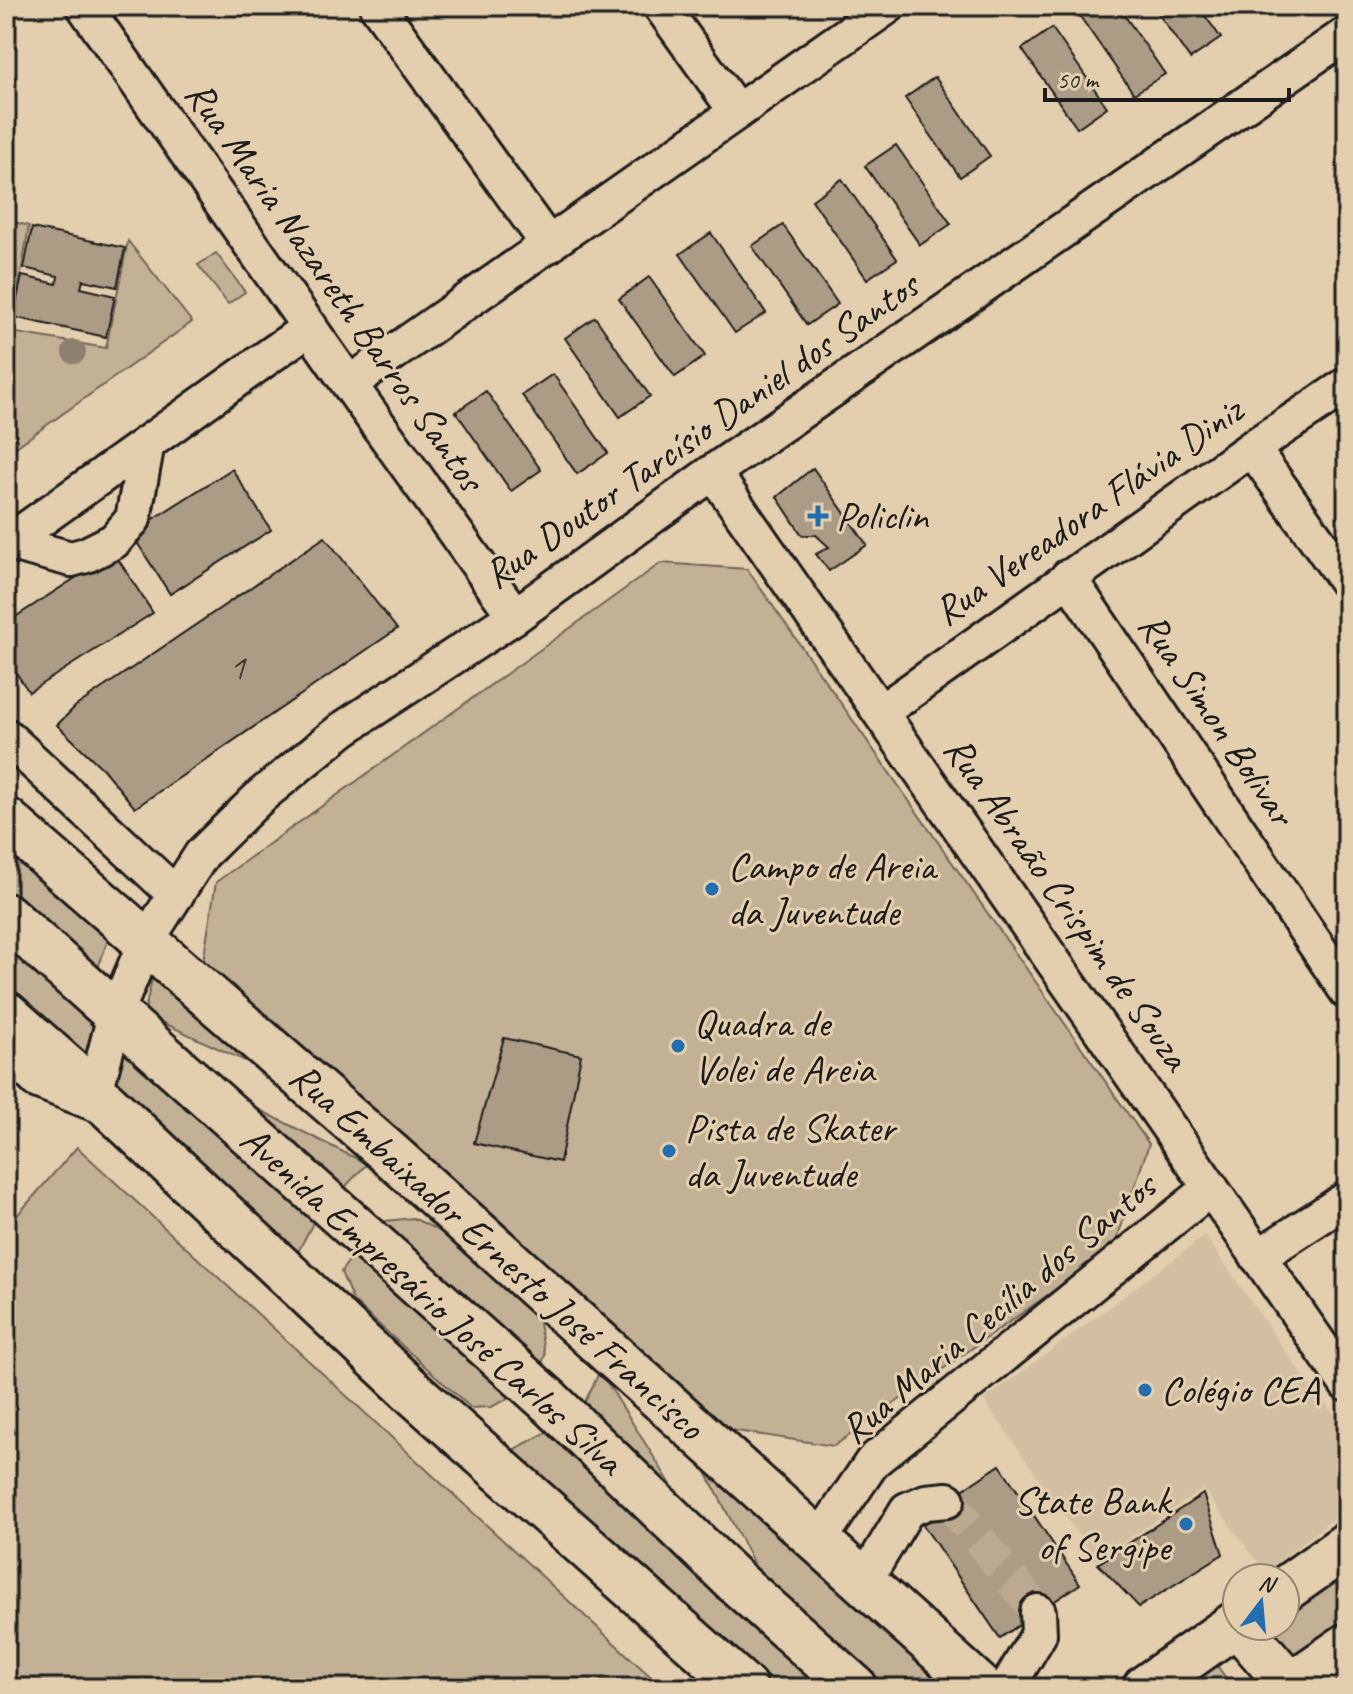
<svg xmlns="http://www.w3.org/2000/svg" width="1353" height="1694" font-family="Caveat,sans-serif">
	<style>
		.built { fill: #d2bfa1 }
		.green { fill: #c2b195; stroke: #6f6658; stroke-width: 2 }
		.building { fill: #ac9c85; stroke: #1c1c1c; stroke-width: 2 }
		.lines { fill: none; stroke-linecap: round; stroke-linejoin: round }
		.minor-tunnel { stroke: #bbaa90; stroke-width: 34; stroke-dasharray: 34 17; stroke-linecap: butt }
		.minor-casing { stroke: #1c1c1c; stroke-width: 40 }
		.major-casing { stroke: #1c1c1c; stroke-width: 50 }
		.minor { stroke: #e3cead; stroke-width: 34 }
		.major { stroke: #e3cead; stroke-width: 44 }
		.tree { fill: #8d806e }
		.poi-dot { fill: #1f6fb2; stroke: #e3cead; stroke-width: 3 }
		.labels { text-anchor: middle; dominant-baseline: central; stroke-width: 6; stroke-linejoin: round; paint-order: stroke }
		.number-label { font-size: 36px; fill: #403c36 }
		.street-label { font-size: 40px; fill: #1c1c1c; stroke: #e3cead }
		.poi-label { font-size: 40px; fill: #1c1c1c; stroke: #e3cead; text-anchor: start }
	</style>
	<rect width="100%" height="100%" fill="#e3cead"/>
	<filter id="ink" filterUnits="userSpaceOnUse"><feTurbulence type="fractalNoise" baseFrequency=".0125" numOctaves="2"/><feDisplacementMap in="SourceGraphic" scale="16" xChannelSelector="R" yChannelSelector="G"/><feConvolveMatrix kernelMatrix="1 2 1 2 8 2 1 2 1" color-interpolation-filters="sRGB"/></filter>
	<g filter="url(#ink)">
		<path class="built" d="M1205,1236l100,143 42,51v78l-82,64 -62,-83 -107,71 -112,-160z"/>
		<path class="green" d="M6,220l23,6 -18,106 95,16 22,-107 64,81 -186,132v-94l4,-27 -4,-2z
			M216,253l29,39 -17,12 -30,-39z
			M661,563l86,6 402,575 -35,104 -280,198 -117,-18 -514,-467 13,-79z
			M6,845l103,91 -12,35 -91,-83z
			M6,937l311,278 -20,39 -291,-259z
			M153,975l114,96 -123,-57z
			M250,1105l117,59 -26,27z
			M77,1147l586,541h-657v-460z
			M413,1218l35,17 55,47 35,36 7,37 -7,20 -162,-153z
			M356,1250l158,146 -23,11 -20,1 -118,-107 -12,-29z
			M600,1371l80,128 -100,-87z
			M553,1429l285,259h-58l-271,-236z
			M706,1472l243,216h-70l-123,-120z
			M1347,1569v61l-55,37 -23,-41h16v-13z
			M1213,1660l20,28h-55z"/>
		<path class="building" d="M1092,6h26l47,68 -31,20 -55,-79z
			M1153,6h45l23,32 -31,21z
			M1052,28l55,79 -30,21 -55,-79z
			M935,77l55,79 -30,21 -55,-79z
			M896,145l55,79 -31,21 -55,-79z
			M842,179l55,80 -30,20 -55,-79z
			M783,225l55,79 -31,21 -55,-79z
			M32,228l93,20 -8,39 -34,-7 -2,8 34,8 -9,41 -93,-20 9,-41 35,8 1,-8 -34,-8z
			M711,233l55,80 -31,20 -55,-79z
			M649,277l56,79 -30,21 -56,-78z
			M595,317l55,79 -30,21 -55,-79z
			M553,374l55,79 -31,21 -55,-79z
			M486,391l55,79 -30,21 -55,-79z
			M813,468l54,77 -38,26 -13,-17 13,-7 -13,-12h-14l-25,-38z
			M232,469l39,61 -101,64 -39,-61z
			M325,537l72,92 -262,179 -32,-39 -46,-44 19,-19z
			M114,553l39,60 -124,79 -23,-34v-35z
			M504,1038l77,17 -21,107 -86,-19z
			M1000,1465l80,119 -80,54 -81,-119z
			M1203,1494l20,60 -84,53 -41,-43z"/>
		<g class="lines">
			<path class="minor-tunnel" d="M947,1500l91,112"/>
			<defs>
				<path id="minor" d="M84,6l265,378 166,232
					M377,6l172,239
					M661,6l76,106
					M349,384l539,-378
					M1252,448l95,134
					M713,472l634,912
					M8,542l63,17 15,-4 28,-14 19,-22 14,-76
					M6,544l304,-217
					M1068,577l279,414
					M881,712l371,-264 95,-63
					M6,736l170,159
					M6,1029l20,40 12,12 61,24
					M95,1093l20,-78 31,-74 56,-87 60,-59 81,-66 172,-113 198,-144 634,-438
					M1258,1257l89,-58
					M820,1539l53,-78 338,-273
					M865,1580l42,-70 19,-8 21,-2
					M1007,1688l32,-54 -1,-22"/>
				<path id="major" d="M6,820l384,334 591,534
					M6,916l543,485 186,180 120,107
					M6,1014l89,79 321,302 329,293
					M1285,1589l62,-44
					M1239,1626l51,59
					M1145,1688l92,-65
					M1286,1688l61,-42"/>
			</defs>
			<use href="#minor" class="minor-casing"/>
			<use href="#major" class="major-casing"/>
			<use href="#minor" class="minor"/>
			<use href="#major" class="major"/>
		</g>
		<circle class="tree" cx="74" cy="352" r="12"/>
	</g>
	<g class="poi-dot">
		<path d="M814 504h8v8h8v8h-8v8h-8v-8h-8v-8h8z"/>
		<circle cx="712" cy="889" r="8"/>
		<circle cx="678" cy="1046" r="8"/>
		<circle cx="669" cy="1151" r="8"/>
		<circle cx="1145" cy="1390" r="8"/>
		<circle cx="1186" cy="1524" r="8"/>
	</g>
	<g class="labels">
		<g class="number-label">
			<text x="237" y="667">1</text>
		</g>
		<g class="street-label">
			<text transform="translate(335 286) rotate(55)">Rua Maria Nazareth Barros Santos</text>
			<text transform="translate(701 430) rotate(-35)">Rua Doutor Tarcísio Daniel dos Santos</text>
			<text transform="translate(1088 511) rotate(-35)">Rua Vereadora Flávia Diniz</text>
			<text transform="translate(1217 719) rotate(56)">Rua Simon Bolivar</text>
			<text transform="translate(1067 903) rotate(55)">Rua Abraão Crispim de Souza</text>
			<text transform="translate(497 1251) rotate(42)">Rua Embaixador Ernesto José Francisco</text>
			<text transform="translate(432 1300) rotate(42)">Avenida Empresário José Carlos Silva</text>
			<text transform="translate(998 1308) rotate(-40)">Rua Maria Cecília dos Santos</text>
		</g>
		<g class="poi-label">
			<text x="836" y="516">Policlin</text>
			<text x="728" y="866">Campo de Areia<tspan x="728" dy="46">da Juventude</tspan></text>
			<text x="694" y="1023">Quadra de<tspan x="694" dy="46">Volei de Areia</tspan></text>
			<text x="685" y="1128">Pista de Skater<tspan x="685" dy="46">da Juventude</tspan></text>
			<text x="1161" y="1390">Colégio CEA</text>
			<text x="1170" y="1501" text-anchor="end">State Bank<tspan x="1170" dy="46">of Sergipe</tspan></text>
		</g>
	</g>
	<rect width="1353" height="1694" fill="none" stroke="#e3cead" stroke-width="32"/>
	<rect x="16" y="16" width="1321" height="1662" fill="none" stroke="#1c1c1c" stroke-width="3" filter="url(#ink)"/>
	<g transform="translate(1261 1602) rotate(16)"><circle r="38" fill="#e3cead" stroke="#938773" stroke-width="2"/>
	<path d="M0-6L14 30L0 20L-14 30Z" fill="#1f6fb2"/>
	<text y="-12" font-size="22" font-weight="bold" text-anchor="middle" fill="#1c1c1c">N</text>
	</g>
	<path d="M1045 88v12h244v-12" fill="none" stroke="#1c1c1c" stroke-width="4"/>
	<text x="1057" y="88" font-size="24" fill="#1c1c1c" stroke="#e3cead" stroke-width="6" paint-order="stroke">50 m</text>
</svg>
